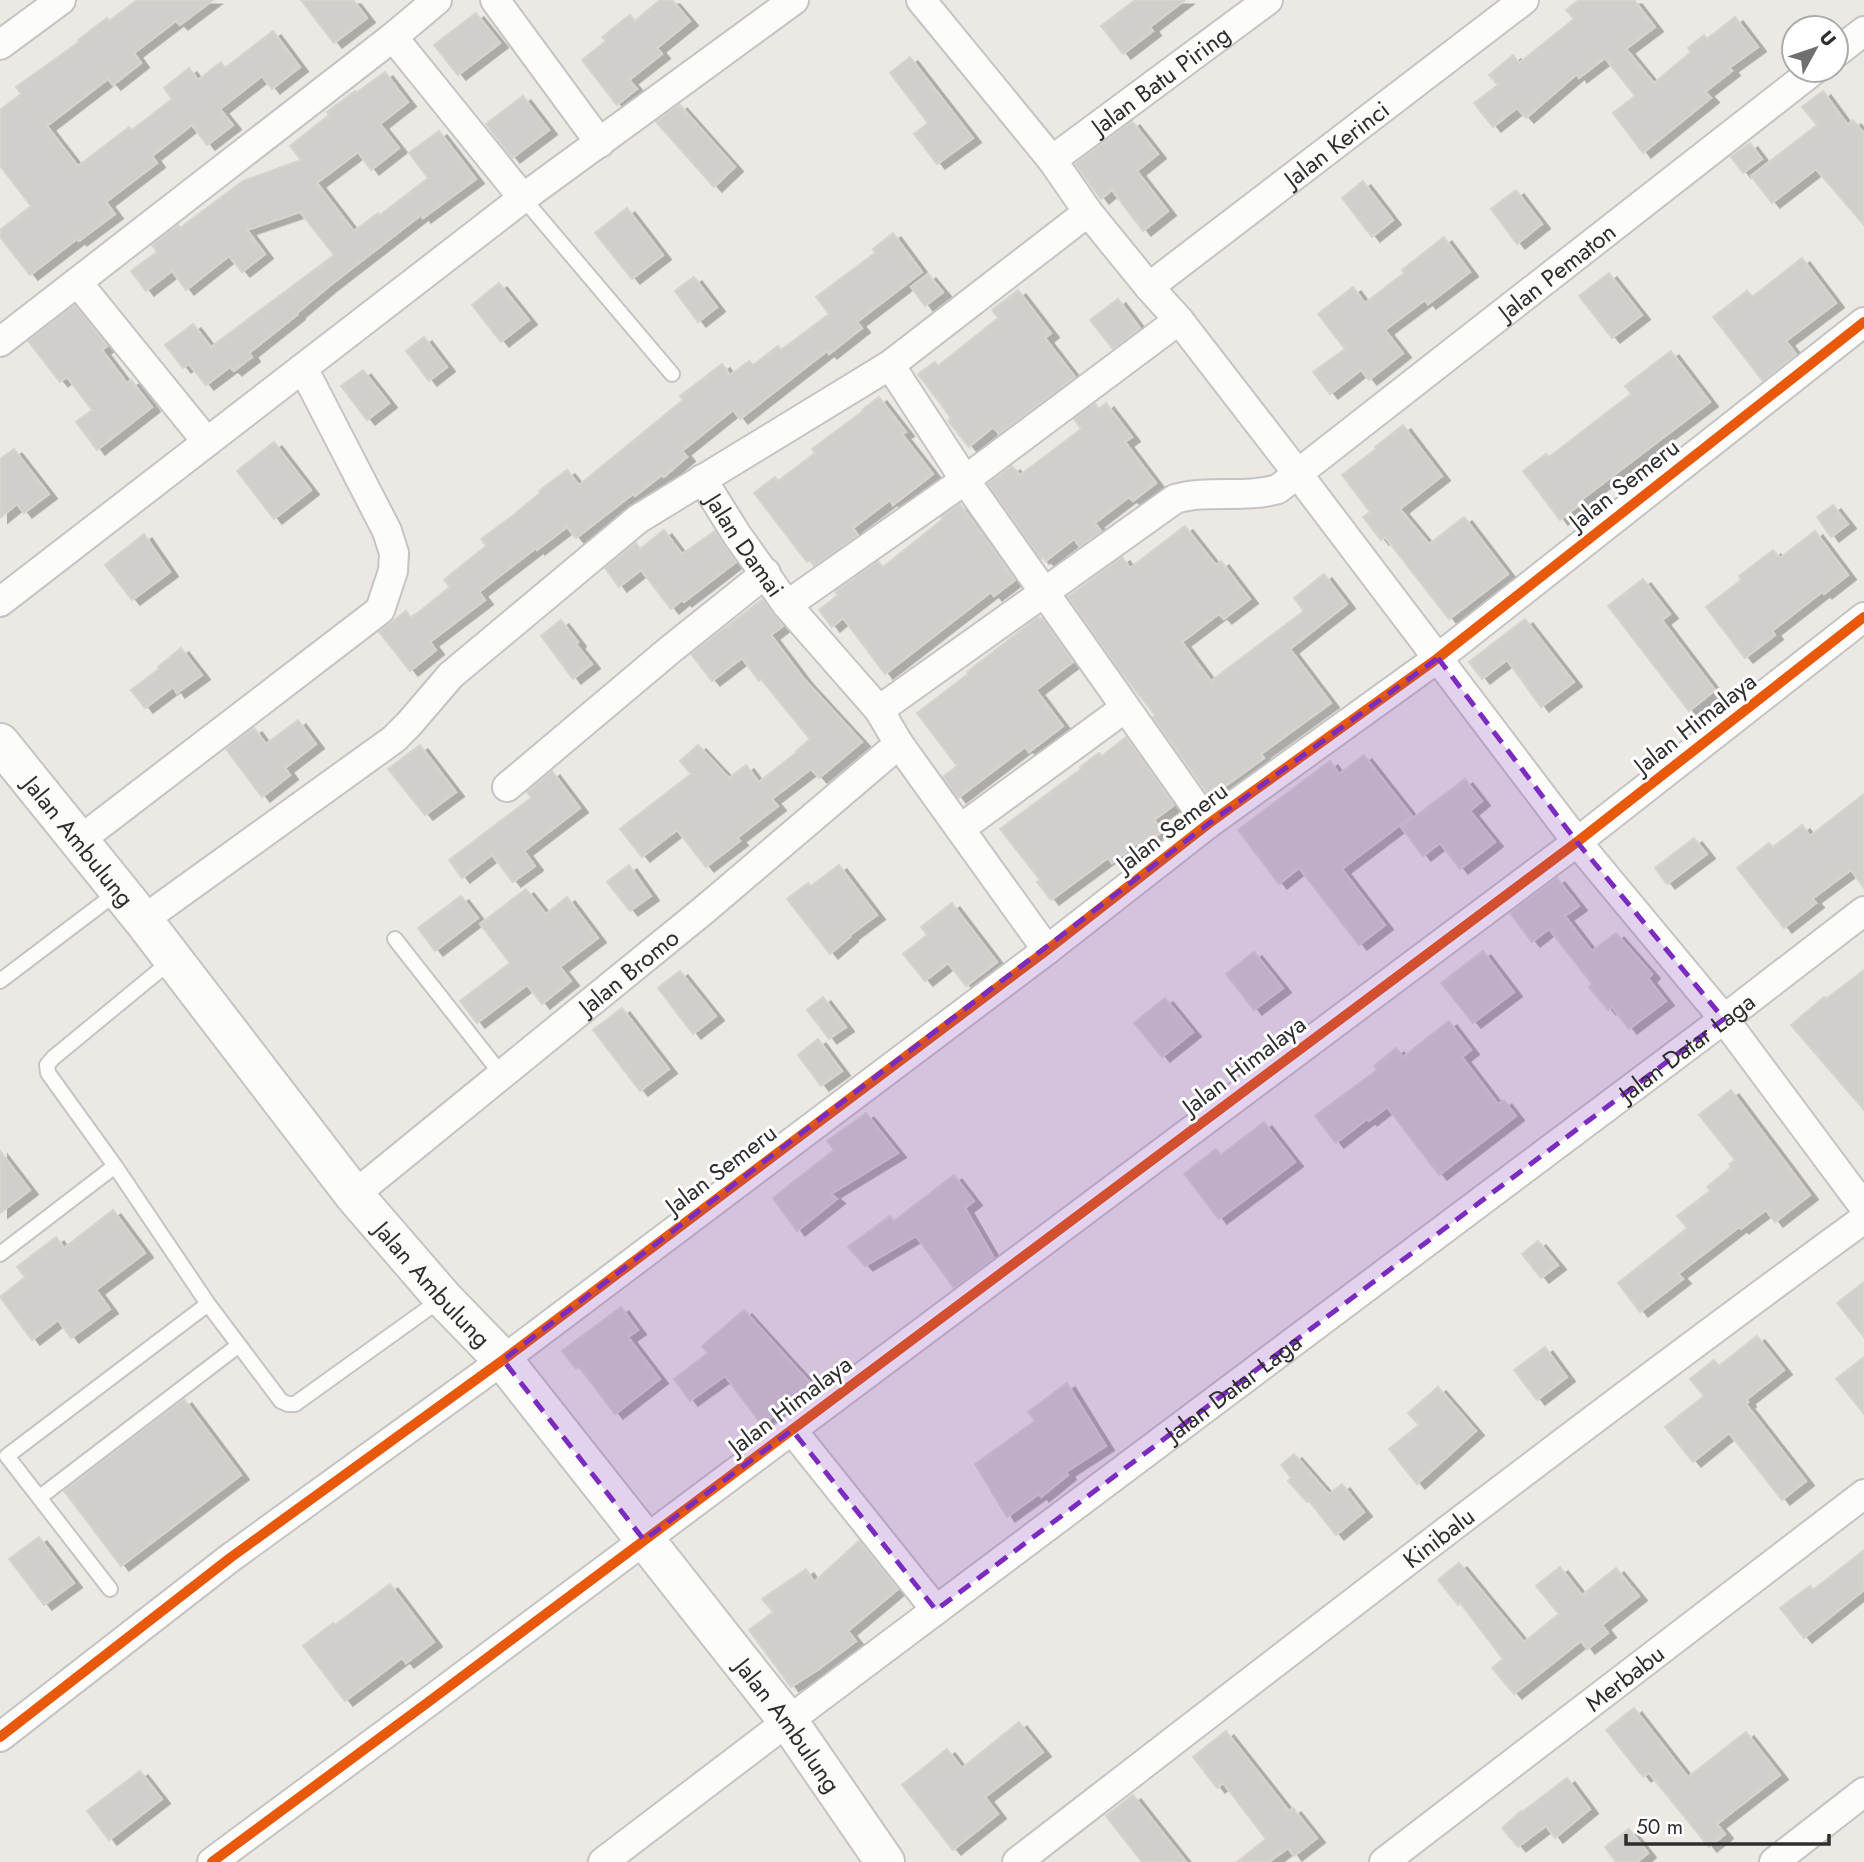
<svg xmlns="http://www.w3.org/2000/svg" width="1864" height="1862" font-family="Jost,sans-serif">
	<style>
		.building { fill: #d1cecb; stroke: #d7d4d0; stroke-width: 2; filter: url(#shadow) }
		.lines { fill: none; stroke-linecap: round; stroke-linejoin: round }
		.lane-casing { stroke: #c5c4c5; stroke-width: 18 }
		.street-casing { stroke: #c5c4c5; stroke-width: 32 }
		.secondary-casing { stroke: #c5c4c5; stroke-width: 42 }
		.lane { stroke: #fcfcfb; stroke-width: 14 }
		.street { stroke: #fcfcfb; stroke-width: 28 }
		.secondary { stroke: #fcfcfb; stroke-width: 38 }
		.cycleway-casing { stroke: #fff; stroke-width: 15 }
		.cycleway { stroke: #e8590c; stroke-width: 10 }
		.marked { fill: #7b2cbf; fill-opacity: 0.2; stroke: #7b2cbf; stroke-width: 5; stroke-dasharray: 14 9; stroke-linejoin: round }
		.labels { text-anchor: middle; dominant-baseline: central; stroke-width: 6; stroke-linejoin: round; paint-order: stroke }
		.street-label { font-size: 24px; fill: #2e2e2e; stroke: #fff }
	</style>
	<defs>
		<filter id="shadow"><feDropShadow dx="8" dy="4.5" stdDeviation="0" flood-color="#0004"/></filter>
	</defs>
	<rect width="100%" height="100%" fill="#ece8e4"/>
	<path class="building" d="M137,0h76l-33,25 -4,-4 -42,32 7,10 -28,22 -5,-6 -61,47 31,40 51,-39 3,3 40,-31 -8,-11 25,-20 9,12 23,-18 4,6 48,-37 27,36 -28,22 -10,-13 -42,33 13,16 -26,20 -15,-20 -40,31 5,7 -51,39 9,12 -36,27 -2,-2 -47,36 -30,-38v-7l31,-24 -31,-40v-56l21,-16 -5,-7 63,-45 -1,-2 29,-22 2,3z
		M301,0h52l14,18 -33,25z
		M660,0h12l18,21 -33,27 5,6 -33,26 8,9 -20,16 -35,-45 24,-19 -4,-4 28,-22 5,6z
		M1135,0h50l-35,27 3,4 -30,23 -22,-28z
		M1579,0h55l21,27 -29,22 28,34 37,-31 -3,-4 16,-13 3,4 28,-22 23,30 -29,21 3,3 -27,21 6,6 -68,55 -30,-40 22,-17 -30,-38 -26,20 -2,-4 -51,44 -9,-10 -24,19 -19,-24 24,-18 -9,-10 24,-20 6,8 55,-44 -8,-9z
		M476,13l24,30 -42,32 -24,-30z
		M910,57l63,81 -36,26 -23,-30 14,-11 -38,-50z
		M385,72l23,30 -28,22 19,24 -28,22 -13,-18 -41,31 37,48 24,-18 2,2 48,-37 -19,-25 30,-22 37,48 -53,39 -2,-3 -93,72 -32,27 1,1 -48,38 3,4 -18,14 -4,-4 -24,18 -17,-21 -6,4 -18,-23 28,-21 18,23 123,-92 -34,-43 -53,18 18,24 -23,18 -13,-16 -43,34 -14,-19 -26,20 -15,-20 26,-19 -5,-7 26,-20 2,3 63,-47 58,-21 -11,-14 39,-31 -2,-3 28,-21 1,2z
		M1823,91l25,34 5,-5 11,13v92l-48,-56 -44,34 -21,-27 66,-51 -15,-18z
		M523,96l26,34 -37,28 -26,-34z
		M679,104l56,63 -21,20 -58,-65z
		M1132,121l26,33 -21,17 31,40 -25,20 -31,-41 -11,9 -26,-35z
		M1750,143l12,16 -19,14 -12,-16z
		M1363,181l30,39 -21,17 -30,-39z
		M1516,190l26,34 -25,20 -26,-35z
		M627,208l36,47 -31,24 -37,-46z
		M893,233l29,39 -65,50 5,6 -33,26 -2,-3 -87,68 -7,-9 -51,41 5,6 -23,20 -2,-2 -27,21 -2,-2 -57,44 -9,-11 -30,23 -1,-2 -57,44 6,8 -55,42 6,8 -26,21 -31,-39 27,-21 5,7 39,-31 -6,-7 42,-34 -5,-7 30,-22 29,-24 -1,-2 28,-21 12,15 104,-85 -3,-4 42,-32 8,11 19,-14 4,4 25,-19 3,4 48,-36 -13,-17 59,-44 -2,-4z
		M1444,237l26,35 -42,32 -3,-4 -40,30 18,23 -34,27 -8,-10 -31,24 -17,-22 32,-23 -27,-35 35,-27 12,16 39,-30 -2,-3z
		M1802,258l34,45 -50,38 10,13 -33,27 -50,-64 34,-26 5,6z
		M1609,273l33,42 -30,23 -33,-42z
		M928,274l15,18 -18,14 -14,-19z
		M694,277l23,30 -19,15 -23,-31z
		M499,283l30,37 -28,22 -29,-37z
		M1018,290l33,43 -6,5 30,39 -76,57 -6,-7 -24,20 -21,-26 3,-3 -33,-44 17,-12 3,4 60,-48 -6,-8z
		M1118,299l22,29 -27,21 -23,-29z
		M75,305l32,41 -5,4 25,33 4,-3 21,27 -55,43 -21,-28 16,-12 -25,-33 -7,5 -32,-41z
		M424,337l23,30 -18,14 -23,-30z
		M1671,351l39,51 -129,98 2,2 -23,18 -37,-49 23,-17 3,3 82,-63 -6,-8z
		M363,370l26,33 -22,17 -26,-34z
		M879,397l27,35 -4,2 31,40 -40,31 -3,-5 -37,28 5,7 -43,30 -5,-5 -3,2 -53,-69 21,-16 3,4 37,-28 -3,-4 51,-38 -1,-1z
		M1095,403l4,6 7,-6 26,34 -7,5 31,41 -23,18 -4,-4 -34,26 6,8 -21,16 -6,-8 -28,22 -3,-3 -2,1 -53,-75 24,-18 8,9 44,-33 17,-13 -7,-10z
		M1403,425l39,51 -42,33 29,35 35,-27 44,57 -59,45 -64,-82 -4,3 -18,-23 7,-5 -28,-37 34,-26 -1,-2z
		M274,442l37,48 -37,29 -37,-48z
		M14,449l35,45 -25,19 -7,-9 -17,14v-59z
		M960,504l55,76 -21,16 -3,-4 -106,82 -42,-56 -11,9 -13,-17 19,-15 -3,-3 43,-31 5,6 60,-48 -2,-2z
		M1833,505l15,19 -17,13 -14,-20z
		M1185,526l31,39 5,-4 29,38 -26,20 -5,-5 -37,28 29,39 93,-70 -10,-13 30,-24 23,30 -57,45 41,54 -70,51 3,4 -54,39 -57,-80 2,-2 -35,-44 -52,-74 54,-40 8,11z
		M664,530l18,24 33,-23 21,31 -52,40 -2,-2 -11,9 -30,-39 -22,17 -14,-19 31,-25 4,6z
		M1815,531l33,44 -24,19 -2,-2 -50,39 3,4 -30,23 -39,-51 35,-27 -2,-4 34,-26 7,8z
		M144,534l26,38 -38,28 -27,-35z
		M1643,579l27,35 -8,6 53,70 -26,21 -81,-105z
		M763,599l20,27 -12,9 34,45 57,62 -43,36 -8,-9 -39,30 6,7 -41,32 3,3 -34,26 -29,-37 -35,27 -22,-28 71,-55 -11,-13 18,-16 31,33 17,-13 13,17 38,-30 -1,-1 14,-12 -49,-60 -2,2 -17,-23 -30,23 -21,-27z
		M1038,617l2,2 2,-1 31,44 -37,28 27,36 -34,26 -4,-5 -67,51 -15,-21 14,-11 -40,-53 51,-39 -1,-2z
		M1525,619l49,63 -33,25 -34,-47 -25,19 -13,-17z
		M561,620l17,22 -2,2 16,20 -19,15 -32,-43z
		M181,648l21,27 -25,18 -4,-6 -28,21 -14,-18 28,-21 -1,-2z
		M298,720l18,24 -31,24 5,7 -28,22 -36,-48 28,-21 12,16z
		M1126,737l48,68 -20,15 9,11 -22,17 -4,-5 -25,20 -4,-5 -57,42 -14,-18 3,-2 -40,-51 81,-60 -1,-2 19,-14 3,3z
		M420,745l36,47 -31,23 -37,-46z
		M1364,755l48,61 -70,53 43,56 -26,20 -60,-77 -20,16 -41,-54 92,-69 9,13z
		M552,771l28,37 -56,43 11,15 -22,16 -21,-27 -30,23 -13,-18 82,-62 -4,-6z
		M1465,779l17,22 -12,10 25,31 -35,27 -20,-26 -17,13 -22,-29z
		M1864,794v94l-13,-18 -39,29 4,4 -32,25 -47,-60 32,-25 4,4 29,-22 8,11z
		M1694,838l13,16 -40,30 -12,-16z
		M629,865l22,31 -21,15 -23,-29z
		M839,865l38,50 -28,21 1,1 -20,17 -43,-55 21,-16 3,3z
		M1557,878l22,28 -14,10 27,35 24,-18 36,41 -4,4 18,23 -37,28 -17,-22 -4,3 -19,-23 3,-3 -43,-55 -17,13 -22,-29z
		M526,889l20,25 21,-17 31,41 -38,29 11,14 -29,23 -15,-19 -50,38 -17,-22 50,-38 -30,-39z
		M461,896l17,22 -43,33 -17,-23z
		M952,903l45,59 -31,24 -18,-23 -23,18 -22,-27 24,-19 -6,-8z
		M1483,951l31,41 -41,31 -32,-40z
		M1254,952l29,36 -29,22 -28,-36z
		M1864,970v140l-73,-85 33,-28 2,2z
		M680,971l36,45 -23,18 -35,-46z
		M823,997l23,30 -17,12 -22,-29z
		M1165,998l28,34 -31,25 -28,-34z
		M622,1008l47,61 -29,22 -47,-61z
		M1449,1021l22,29 -9,7 36,47 6,-4 12,16 -77,59 -52,-68 -18,14 -2,-2 -31,24 -21,-27 62,-46 -3,-4 22,-18 7,9z
		M818,1039l24,32 -21,15 -23,-31z
		M1731,1090l79,105 -35,27 -9,-12 -25,19 -2,-2 -61,47 5,5 -43,33 -22,-29 69,-55 -10,-12 33,-25 -3,-4 24,-20 -2,-3 6,-4 -36,-45z
		M866,1113l32,40 -67,41 6,5 -40,32 -24,-33 61,-48 -7,-9z
		M1264,1122l31,40 -76,57 -35,-45 32,-25 5,6z
		M0,1151l30,39 -30,23z
		M954,1175l20,26 -9,7 29,50 -40,30 -38,-52 -51,30 -17,-19 42,-31 4,5z
		M113,1210l32,43 -49,37 14,19 -39,29 -13,-18 -26,20 -32,-43 25,-20 -8,-10 39,-30 8,11z
		M1538,1241l20,24 -17,13 -19,-24z
		M1864,1282v55l-27,-34z
		M621,1307l17,23 -10,7 32,42 -45,35 -36,-47 -3,2 -14,-18z
		M744,1310l68,75 -50,40 -37,-49 -35,25 -16,-22 34,-26 -6,-7z
		M1757,1336l27,34 -38,30 2,2 -2,2 60,77 -24,19 -53,-67 -36,29 -28,-35 39,-31 -14,-17 24,-19 5,6z
		M1545,1347l22,30 -30,23 -23,-30z
		M1864,1357v57l-28,-35z
		M1067,1383l39,63 -40,26 2,3 -27,22 -2,-3 -32,23 -32,-53 60,-43 -7,-9z
		M1438,1387l38,44 -59,53 -28,-35 30,-24 -11,-12z
		M184,1399l57,76 -120,91 -57,-75z
		M1294,1454l35,40 13,-10 22,28 -28,23 -27,-34 -2,1 -19,-21 3,-3 -10,-13z
		M39,1537l35,46 -30,22 -35,-46z
		M859,1541l39,48 -50,42 8,10 -37,28 -28,18 -42,-57 24,-18 -11,-13 44,-30 8,13z
		M1864,1550v40l-60,48 -24,-30 30,-22 3,4z
		M1459,1563l65,79 35,-28 -23,-28 24,-19 22,28 34,-27 23,28 -37,29 6,8 -21,16 -6,-8 -67,53 -22,-26 11,-9 -43,-56 -2,2 -20,-25z
		M390,1584l44,58 -28,21 -4,-5 -57,43 -42,-55 30,-23 2,2z
		M1634,1708l54,69 58,-45 34,43 -63,49 8,10 -16,13 -60,-74 -6,4 -37,-47z
		M1019,1722l24,30 -58,45 13,17 -45,36 -51,-65 45,-36 15,19z
		M1226,1731l63,80 4,-3 24,30 -23,18 -6,-8 -19,14h-32l29,-23 -43,-56 -6,5 -24,-31z
		M140,1771l22,28 -53,41 -22,-29z
		M1567,1778l23,31 -35,29 -9,-12 -28,21 -16,-19 19,-17 1,1z
		M1133,1795l53,67h-44l-36,-46z
		M1629,1829l19,24 -11,9h-21l-11,-15z"/>
	<g class="lines">
		<defs>
			<path id="lane" d="M523,198l149,176
				M395,939l107,136
				M172,960l-119,98 -6,7 1,8 67,93 93,138 73,97 7,3h7l145,-104
				M0,981l119,-90
				M0,1254l115,-88
				M40,1497l199,-152
				M110,1589l-103,-133 201,-152"/>
			<g id="street">
				<path d="M495,0l105,143"/>
				<path d="M921,0l131,160 36,52 61,75 30,33 119,154 279,368 147,177 140,188"/>
				<path d="M393,37l44,-37"/>
				<path d="M0,45l61,-45"/>
				<path d="M1836,53l28,-22"/>
				<path id="s1" d="M1052,160l216,-160"/>
				<path d="M78,283l129,159"/>
				<path id="s2" d="M1149,287l375,-287"/>
				<path d="M0,342l393,-305 130,161"/>
				<path d="M890,365l75,115 243,344"/>
				<path id="s3" d="M702,479l35,56 50,70 92,105 20,34 148,206"/>
				<path d="M0,602l523,-404 271,-198"/>
				<path d="M787,605l178,-125 214,-160"/>
				<path id="s4" d="M879,710l296,-211c33,-10 70,0 103,-10l536,-419"/>
				<path d="M507,787l164,-138 95,-76"/>
				<path d="M960,829l165,-121"/>
				<path d="M80,840l300,-230 13,-39 1,-18 -7,-22 -84,-163"/>
				<path d="M143,920l251,-181 15,-15 42,-49 187,-156 252,-154 198,-153"/>
				<path id="s5" d="M354,1195l350,-285 195,-166"/>
				<path d="M792,1430l144,180"/>
				<path d="M0,1737l230,-179 273,-198 544,-410 161,-126 230,-166 426,-336"/>
				<path d="M212,1862l215,-159 1150,-861 287,-225"/>
				<path id="s6" d="M603,1862l185,-141 936,-702 140,-108"/>
				<path id="s7" d="M1017,1862c281,-217 560,-434 847,-643"/>
				<path id="s8" d="M1384,1862l480,-368"/>
				<path d="M1774,1862l90,-70"/>
			</g>
			<g id="secondary">
				<path id="s9" d="M0,743l143,177 211,275 89,103 60,62 285,361 97,141"/>
			</g>
		</defs>
		<use href="#lane" class="lane-casing"/>
		<use href="#street" class="street-casing"/>
		<use href="#secondary" class="secondary-casing"/>
		<use href="#lane" class="lane"/>
		<use href="#street" class="street"/>
		<use href="#secondary" class="secondary"/>
		<defs>
			<path id="cycleway" d="M0,1737l230,-179 273,-198 544,-410 161,-126 230,-166 426,-336
				M212,1862l215,-159 1150,-861 287,-225"/>
		</defs>
		<use href="#cycleway" class="cycleway-casing"/>
		<use href="#cycleway" class="cycleway"/>
	</g>
	<path class="marked" d="M1438,658l139,184 147,177 -788,591 -144,-180 -148,110 -141,-180 705,-536z"/>
	<g class="labels">
		<g class="street-label">
			<text stroke="none"><textPath href="#s1" startOffset="135">Jalan Batu Piring</textPath></text>
			<text stroke="none"><textPath href="#s2" startOffset="236">Jalan Kerinci</textPath></text>
			<text stroke="none"><textPath href="#s4" startOffset="821">Jalan Pematon</textPath></text>
			<text transform="translate(1624 484) rotate(-38)">Jalan Semeru</text>
			<text stroke="none"><textPath href="#s3" startOffset="79">Jalan Damai</textPath></text>
			<text transform="translate(1695 723) rotate(-38)">Jalan Himalaya</text>
			<text transform="translate(1172 827) rotate(-37)">Jalan Semeru</text>
			<text stroke="none"><textPath href="#s9" startOffset="126">Jalan Ambulung</textPath></text>
			<text stroke="none"><textPath href="#s5" startOffset="354">Jalan Bromo</textPath></text>
			<text stroke="none"><textPath href="#s6" startOffset="1356">Jalan Datar Laga</textPath></text>
			<text transform="translate(1244 1065) rotate(-37)">Jalan Himalaya</text>
			<text transform="translate(721 1169) rotate(-37)">Jalan Semeru</text>
			<text stroke="none"><textPath href="#s9" startOffset="693">Jalan Ambulung</textPath></text>
			<text stroke="none"><textPath href="#s6" startOffset="789">Jalan Datar Laga</textPath></text>
			<text transform="translate(790 1405) rotate(-37)">Jalan Himalaya</text>
			<text stroke="none"><textPath href="#s7" startOffset="532">Kinibalu</textPath></text>
			<text stroke="none"><textPath href="#s8" startOffset="303">Merbabu</textPath></text>
			<text stroke="none"><textPath href="#s9" startOffset="1260">Jalan Ambulung</textPath></text>
		</g>
	</g>
	<g transform="translate(1815 49) rotate(50)"><circle r="33" fill="#ffffff" stroke="#ababab" stroke-width="2"/>
	<path d="M0-5L12 26L0 18L-12 26Z" fill="#706f6e"/>
	<text y="-10" font-size="19" font-weight="bold" text-anchor="middle" fill="#2e2e2e">U</text>
	</g>
	<path d="M1626 1834v10h203v-10" fill="none" stroke="#2e2e2e" stroke-width="3.5"/>
	<text x="1636" y="1834" font-size="21" fill="#2e2e2e" stroke="#ffffff" stroke-width="5" paint-order="stroke">50 m</text>
</svg>
